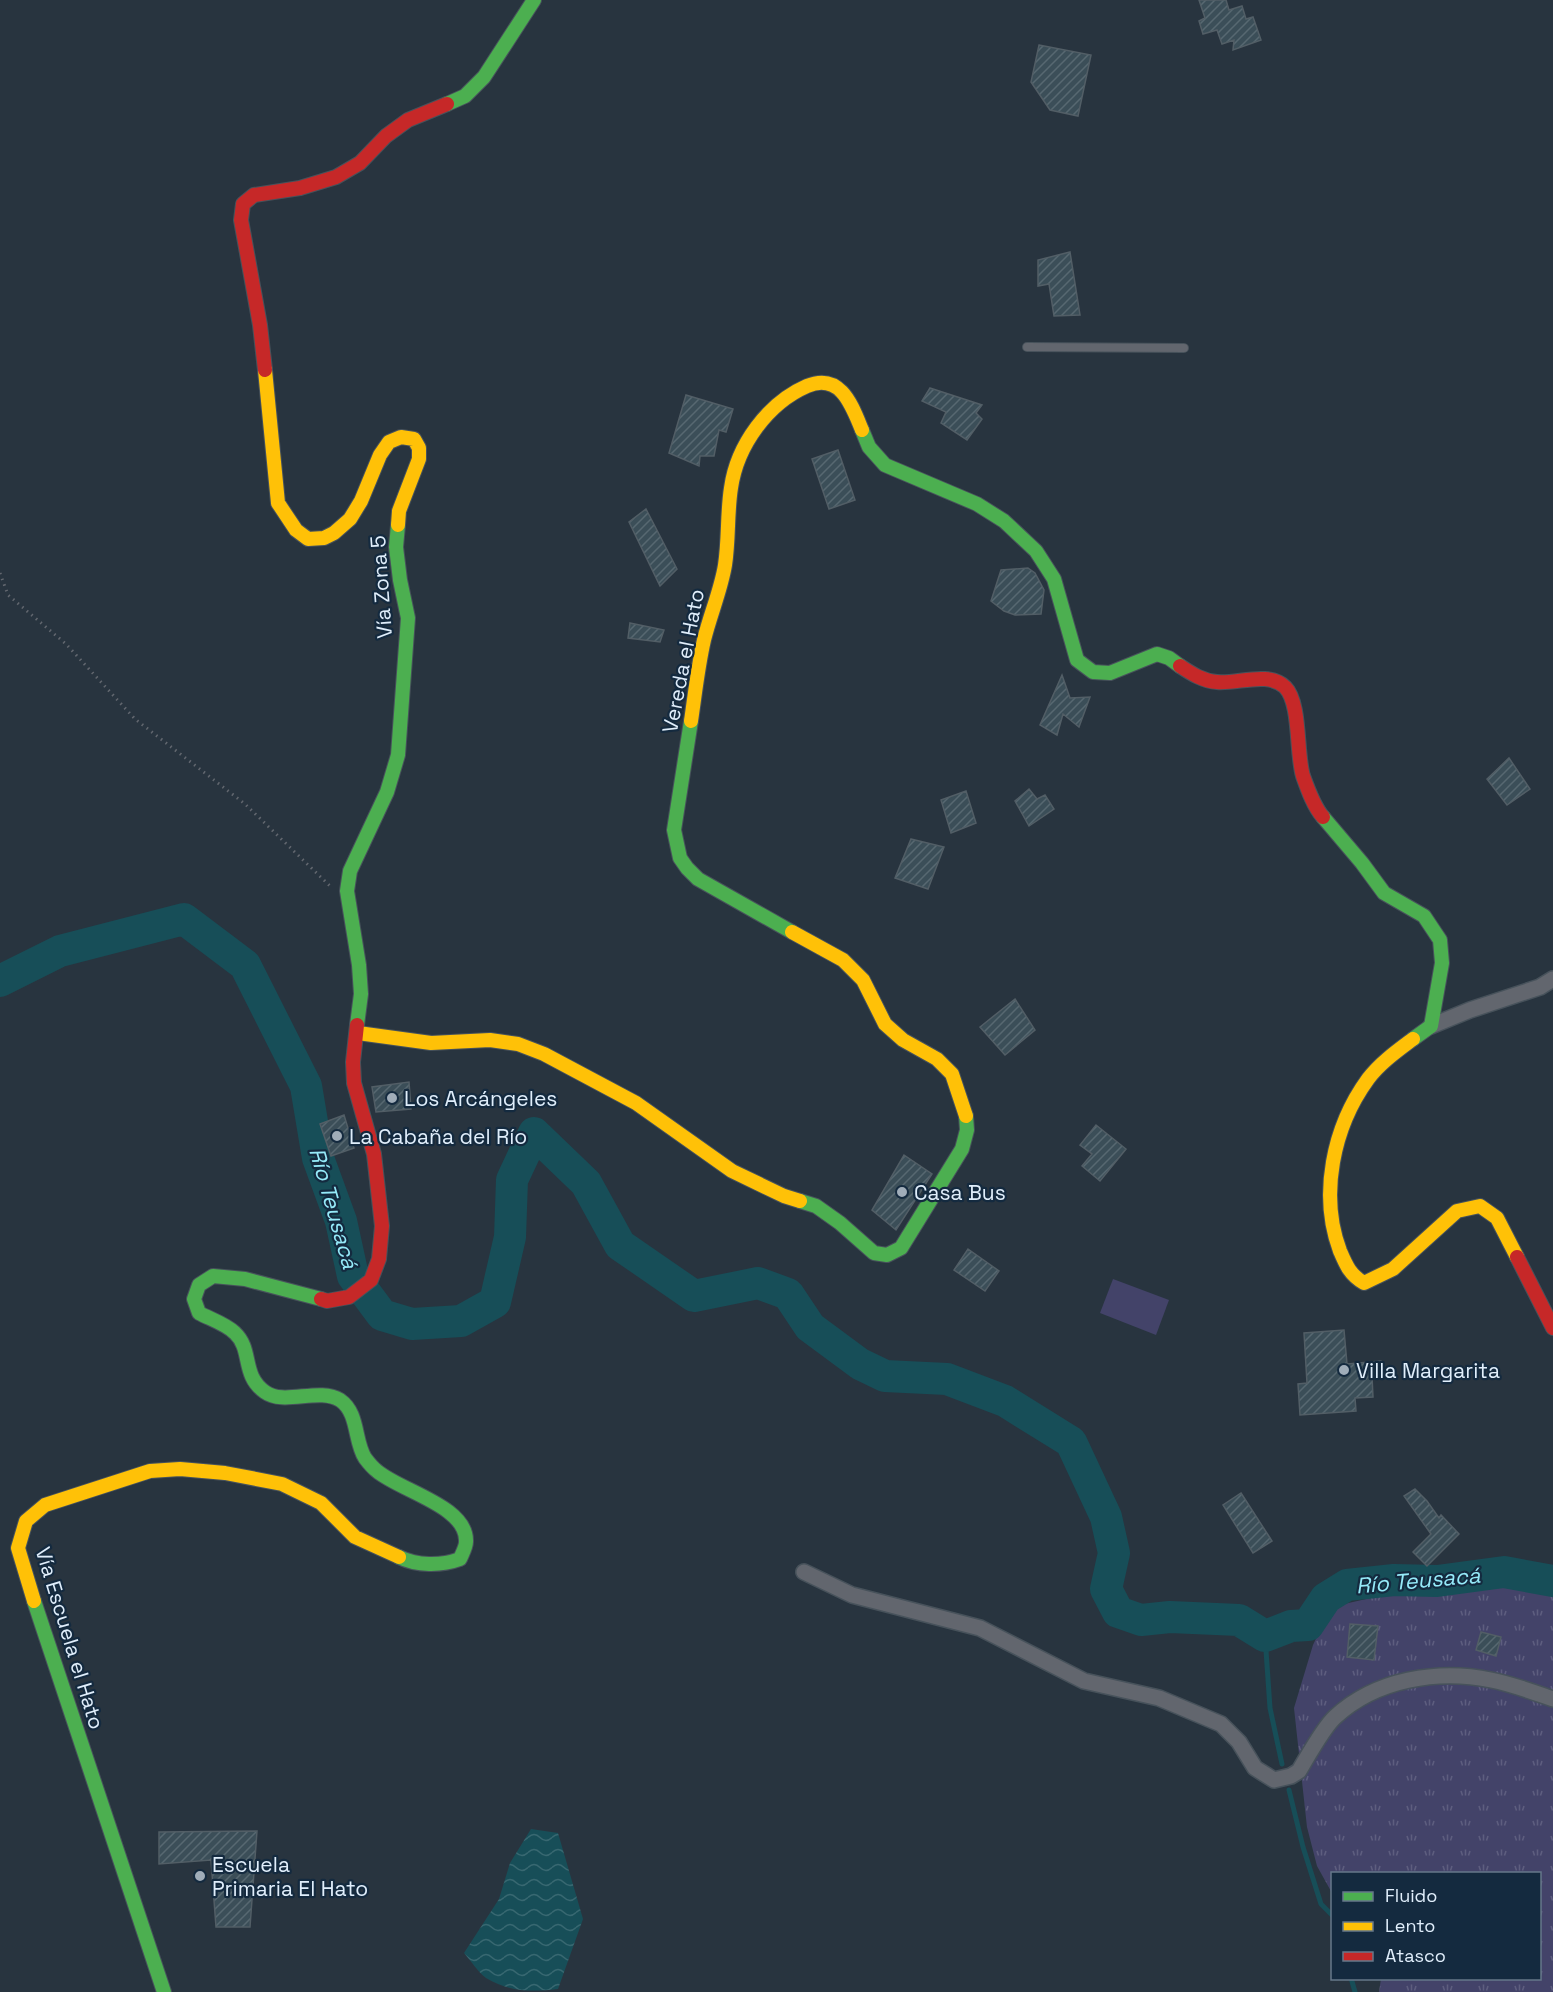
<svg xmlns="http://www.w3.org/2000/svg" width="1553" height="1992" font-family="'Space Grotesk',sans-serif">
	<style>
		.grass { fill: url(#grass-tufts) }
		.pitch { fill: #434369 }
		.water { fill: url(#water-waves) }
		.lines { fill: none; stroke-linecap: round; stroke-linejoin: round }
		.stream { stroke: #174e58; stroke-width: 5 }
		.river { stroke: #174e58; stroke-width: 32 }
		.building { fill: url(#building-hatch); stroke: #525e66; stroke-width: 1.5 }
		.lane-casing { stroke: #47525b; stroke-width: 10 }
		.street-casing { stroke: #47525b; stroke-width: 18 }
		.fast-casing { stroke: #47525b; stroke-width: 16 }
		.slow-casing { stroke: #47525b; stroke-width: 16 }
		.jam-casing { stroke: #47525b; stroke-width: 16 }
		.path { stroke: #62676f; stroke-width: 3; stroke-dasharray: 1.5 4.5; stroke-linecap: butt }
		.lane { stroke: #62666e; stroke-width: 8 }
		.street { stroke: #62666e; stroke-width: 15 }
		.fast { stroke: #4caf50; stroke-width: 14 }
		.slow { stroke: #ffc107; stroke-width: 14 }
		.jam { stroke: #c62828; stroke-width: 14 }
		.poi-dot { fill: #a0adb9; stroke: #142a3f; stroke-width: 2 }
		.labels { text-anchor: middle; dominant-baseline: central; stroke-width: 4.5; stroke-linejoin: round; paint-order: stroke }
		.street-label { font-size: 21px; fill: #e0eefb; stroke: #142a3f }
		.poi-label { font-size: 21px; fill: #e0eefb; stroke: #142a3f; text-anchor: start }
		.water-label { font-size: 22px; font-style: italic; fill: #95eaf9; stroke: #142a3f }
	</style>
	<defs>
		<pattern id="grass-tufts" width="24" height="20" patternUnits="userSpaceOnUse" patternTransform="scale(1.5)"><rect width="24" height="20" fill="#434369"/><path d="M3 7l-1-3M5 7V3M7 7l1-3M15 17l-1-3M17 17v-4M19 17l1-3" fill="none" stroke="#5e5e7f"/></pattern>
		<pattern id="water-waves" width="16" height="10" patternUnits="userSpaceOnUse" patternTransform="scale(1.5)"><rect width="16" height="10" fill="#174e58"/><path d="M0 5q4-4 8 0t8 0" fill="none" stroke="#386871"/></pattern>
		<pattern id="building-hatch" width="6" height="6" patternUnits="userSpaceOnUse" patternTransform="scale(1.5)"><rect width="6" height="6" fill="#3b4e58"/><path d="M-1 1l2-2M0 6l6-6M5 7l2-2" fill="none" stroke="#576871"/></pattern>
	</defs>
	<rect width="100%" height="100%" fill="#28343f"/>
	<path class="grass" d="M1553,1567v425h-174l2,-13 159,-1v-104h-208v19l-15,-27 -10,-39 -13,-119 19,-63 18,-38 88,-20 67,-2z"/>
	<path class="pitch" d="M1113,1279l56,21 -13,35 -56,-22z"/>
	<path class="water" d="M531,1829l27,4 25,86 -25,70c-27,3 -49,3 -72,-11 -8,-6 -15,-17 -22,-25l35,-54 11,-36z"/>
	<g class="lines">
		<path class="stream" d="M1265,1636l5,72 12,56
			M1289,1790l14,57 18,57 11,11
			M1351,1978l4,14"/>
		<path class="river" d="M0,981l60,-30 124,-32 61,46 61,121 12,72 23,63 12,55 29,39 30,9 49,-3 34,-19 15,-65 2,-57 22,-47 52,50 34,62 74,51 64,-13 30,11 22,33 50,37 25,12 62,3 58,22 66,41 35,75 8,36 -8,36 12,23 23,8 29,-3 69,3 26,16 26,-10 17,-1 18,-27 21,-13 47,-5 43,1 67,-9 49,9"/>
	</g>
	<path class="building" d="M1199,0h27l3,10 13,-4 4,13 7,-2 8,23 -28,10 1,-10 -12,4 -5,-14 -14,4 -4,-13 6,-3z
		M1039,45l52,10 -13,61 -28,-6 -19,-28z
		M1070,252l10,63 -26,1 -5,-32 -11,2v-26z
		M930,388l52,17 -6,8 6,6 -15,21 -26,-17 5,-11 -24,-11z
		M686,395l47,14 -7,23 -7,-2 -5,26h-14l-1,10 -30,-13z
		M838,450l17,50 -26,9 -17,-50z
		M646,509l31,60 -17,17 -31,-64z
		M1028,568l7,5 9,17 -3,24 -26,1 -11,-4 -13,-10 10,-31z
		M630,623l34,7 -4,12 -32,-4z
		M1062,675l8,23 20,-1 -11,30 -16,-13 -6,21 -17,-10z
		M1509,758l21,31 -23,16 -20,-26z
		M1029,789l8,10 8,-4 9,14 -25,17 -14,-25z
		M966,791l10,32 -25,10 -10,-33z
		M911,839l33,8 -16,42 -33,-11z
		M1015,999l20,31 -30,25 -25,-28z
		M409,1082l2,27 -35,3 -4,-25z
		M344,1115l10,33 -23,8 -11,-32z
		M1096,1125l30,24 -26,32 -18,-15 10,-12 -12,-9z
		M904,1155l28,19 -36,56 -24,-20z
		M968,1249l31,22 -14,20 -31,-21z
		M1344,1330l3,34 34,-3 1,15h-10l1,21 -18,1 1,13 -56,4 -2,-31 9,-1 -3,-50z
		M1415,1489l12,12 12,17 2,-3 18,19 -32,32 -14,-14 18,-18 -27,-38z
		M1241,1493l31,48 -19,12 -30,-48z
		M1350,1624l28,2 -4,34 -27,-3z
		M1481,1632l20,5 -5,19 -20,-6z
		M257,1831l-7,96h-34l-5,-67 -52,4v-32z"/>
	<g class="lines">
		<defs>
			<path id="lane" d="M1027,347l157,1"/>
			<path id="street" d="M1431,1026l39,-16 70,-23 13,-8
				M804,1572l48,23 128,33 104,53 75,17 62,26 18,18 16,26 19,12 17,-4 8,-5c9,-15 24,-43 36,-54 41,-38 103,-48 156,-37 21,4 42,12 62,19"/>
			<path id="fast" d="M447,104l18,-8 19,-19 50,-77
				M862,430l7,17 16,18 92,39 27,17 32,30 18,28 23,81 16,12 17,1 47,-19 12,4 11,8
				M691,721l-17,109 6,28 7,10 11,11 94,53
				M1323,817l39,46 22,30 40,23 16,24 2,23 -11,63 -18,13
				M357,1025l4,-31 -2,-29 -12,-74 3,-20 37,-79 11,-37 10,-137 -8,-38 -4,-33 2,-22
				M800,1201l16,5 24,17 34,30 13,2 14,-7 61,-99 5,-19 -1,-14
				M321,1299l-76,-20 -32,-3 -14,9 -5,14 5,14c11,6 27,11 36,20 18,17 6,42 30,59 19,14 54,-5 75,8 19,13 14,41 25,58 3,4 8,10 12,13 23,20 91,35 89,71 0,5 -4,12 -6,17 -19,7 -43,7 -61,-2
				M34,1601l130,391"/>
			<path id="slow" d="M265,370l13,133 18,27 12,9 16,-1 10,-5 16,-14 11,-18 19,-46 9,-13 12,-5 13,2 5,9v11l-20,52 -1,14
				M691,721c4,-27 7,-55 13,-81 6,-25 17,-50 21,-75 4,-26 2,-52 6,-77 6,-43 37,-85 76,-102 34,-14 45,20 55,44
				M792,932l51,28 20,20 22,44 18,16 34,19 15,15 14,42
				M358,1033l73,10 59,-3 28,4 26,10 92,49 96,68 52,25 16,5
				M1413,1039c-16,12 -33,24 -45,40 -35,48 -49,116 -28,172 6,14 10,24 24,32l29,-14 64,-58 23,-5 17,12 20,39
				M34,1601l-16,-53 8,-27 19,-16 105,-34 30,-2 45,4 57,11 39,19 34,34 44,20"/>
			<path id="jam" d="M265,370l-5,-45 -19,-105 2,-16 11,-9 46,-7 36,-11 24,-14 26,-27 22,-16 39,-16
				M1180,666c12,8 23,15 37,16 21,2 51,-11 68,5 16,16 11,66 18,89 5,14 11,31 20,41
				M1517,1257l36,71
				M321,1299l6,2 22,-4 22,-17 8,-21 3,-33 -8,-72 -20,-71 -1,-21 4,-37"/>
		</defs>
		<use href="#lane" class="lane-casing"/>
		<use href="#street" class="street-casing"/>
		<use href="#fast" class="fast-casing"/>
		<use href="#slow" class="slow-casing"/>
		<use href="#jam" class="jam-casing"/>
		<path class="path" d="M0,573l8,22 58,49 69,75 110,85 85,82"/>
		<use href="#lane" class="lane"/>
		<use href="#street" class="street"/>
		<use href="#fast" class="fast"/>
		<use href="#slow" class="slow"/>
		<use href="#jam" class="jam"/>
	</g>
	<g class="poi-dot">
		<circle cx="392" cy="1098" r="6"/>
		<circle cx="337" cy="1136" r="6"/>
		<circle cx="902" cy="1192" r="6"/>
		<circle cx="1344" cy="1370" r="6"/>
		<circle cx="200" cy="1876" r="6"/>
	</g>
	<g class="labels">
		<g class="street-label">
			<text transform="translate(381 587) rotate(-94)">Vía Zona 5</text>
			<text transform="translate(683 661) rotate(-79)">Vereda el Hato</text>
			<text transform="translate(70 1638) rotate(73)">Vía Escuela el Hato</text>
		</g>
		<g class="poi-label">
			<text x="404" y="1098">Los Arcángeles</text>
			<text x="349" y="1136">La Cabaña del Río</text>
			<text x="914" y="1192">Casa Bus</text>
			<text x="1356" y="1370">Villa Margarita</text>
			<text x="212" y="1864">Escuela<tspan x="212" dy="24">Primaria El Hato</tspan></text>
		</g>
		<g class="water-label">
			<text transform="translate(334 1208) rotate(74)">Río Teusacá</text>
			<text transform="translate(1418 1580) rotate(-5)">Río Teusacá</text>
		</g>
	</g>
	<rect x="1331" y="1872" width="210" height="108" fill="#142a3f" stroke="#66788a" stroke-width="1.5"/>
	<rect x="1343" y="1892" width="30" height="9" fill="#4caf50" stroke="#66788a" stroke-width="1.5"/>
	<text x="1385" y="1902" font-size="18" fill="#e0eefb">Fluido</text>
	<rect x="1343" y="1922" width="30" height="9" fill="#ffc107" stroke="#66788a" stroke-width="1.5"/>
	<text x="1385" y="1932" font-size="18" fill="#e0eefb">Lento</text>
	<rect x="1343" y="1952" width="30" height="9" fill="#c62828" stroke="#66788a" stroke-width="1.5"/>
	<text x="1385" y="1962" font-size="18" fill="#e0eefb">Atasco</text>
</svg>
